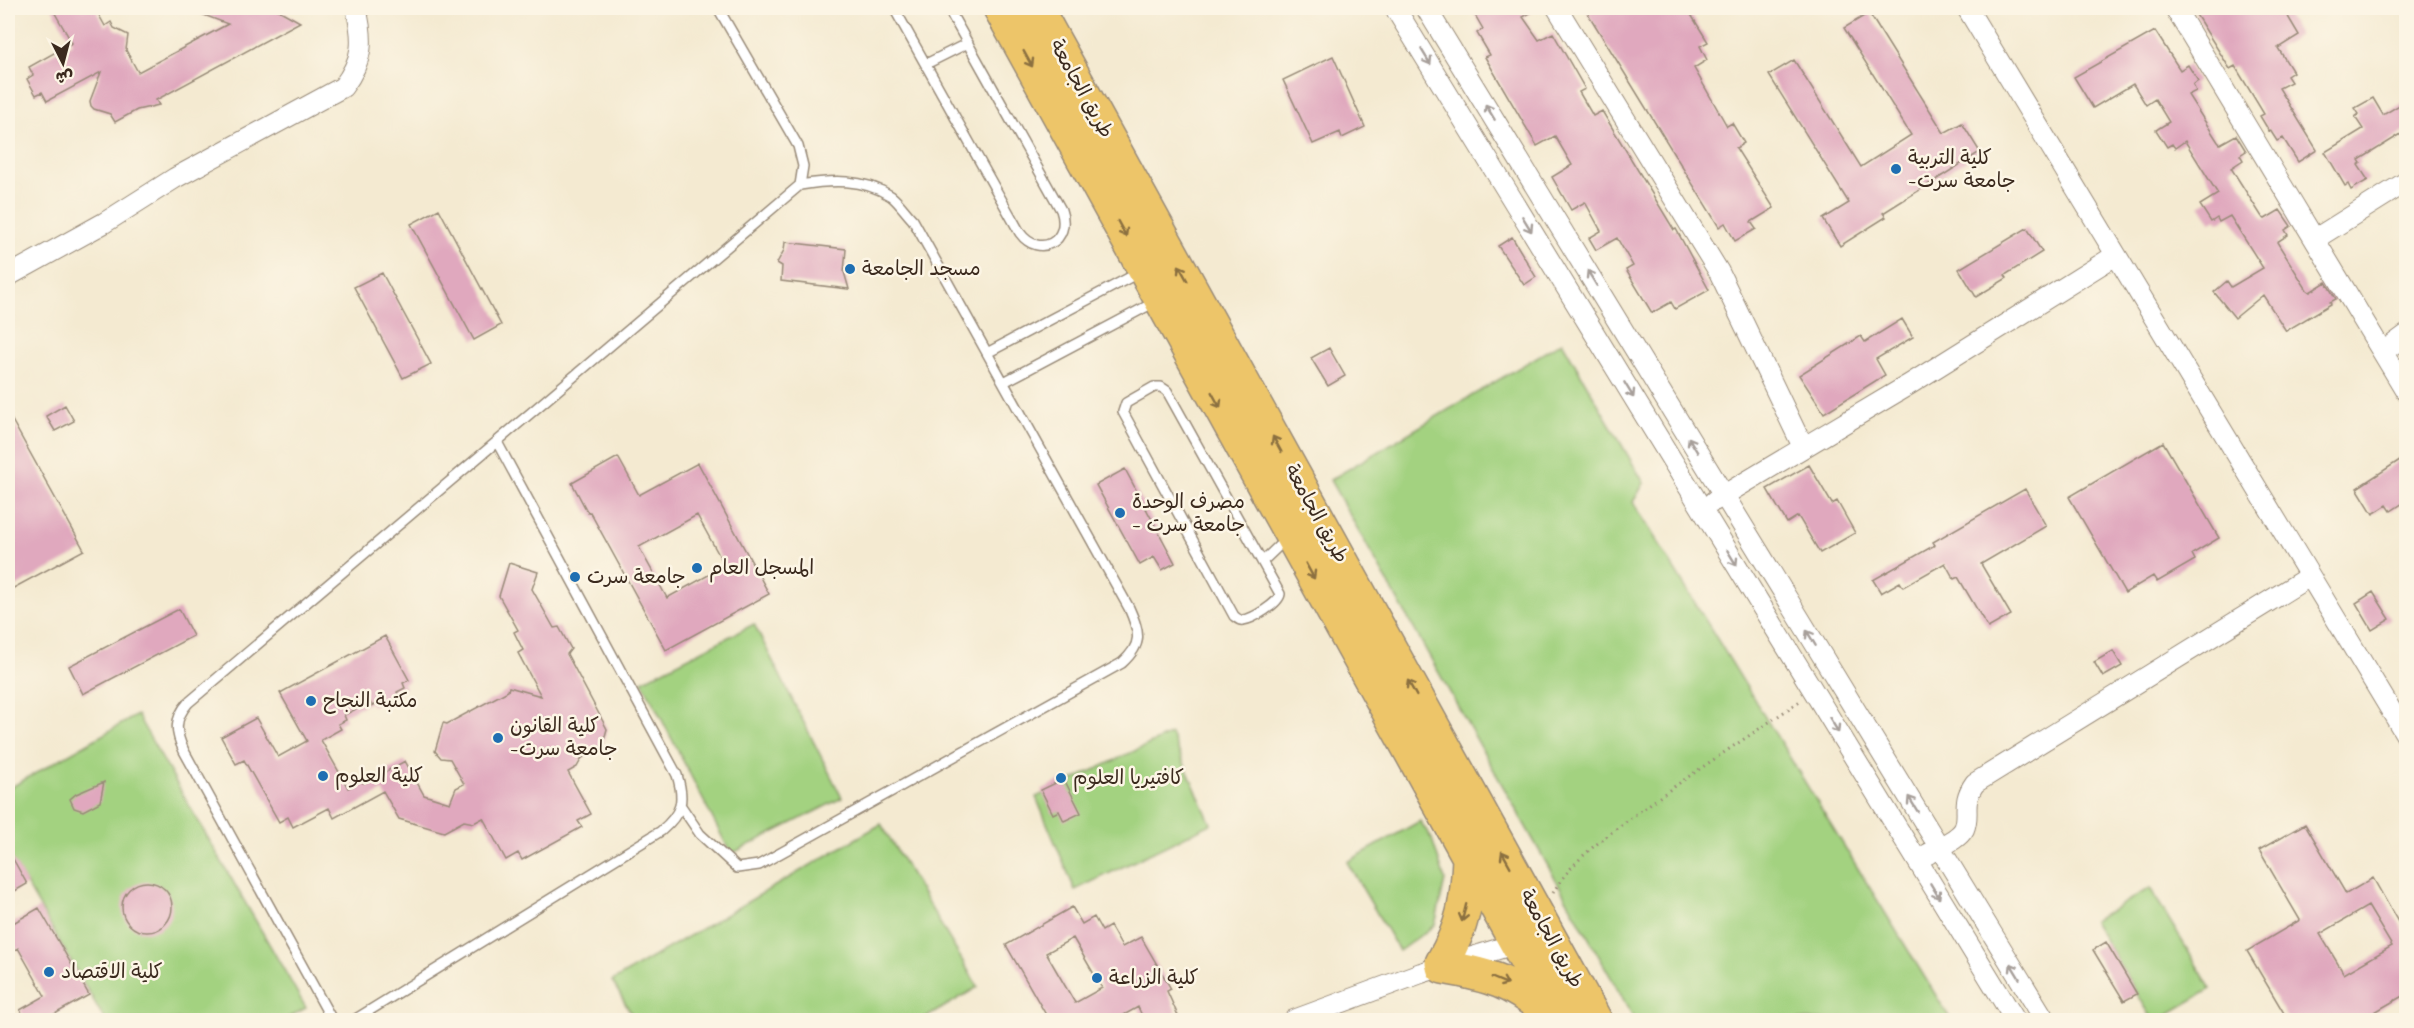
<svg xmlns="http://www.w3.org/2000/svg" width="2414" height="1028" font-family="Mynerve,'Playpen Sans Arabic',sans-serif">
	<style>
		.green { fill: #a3d280; stroke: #6f7e4f; stroke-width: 1.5 }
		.building { fill: #e0a8be; fill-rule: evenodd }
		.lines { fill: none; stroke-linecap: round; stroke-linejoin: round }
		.service-casing { stroke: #988a78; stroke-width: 12 }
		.minor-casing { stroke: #988a78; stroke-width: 22 }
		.trunk-casing { stroke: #988a78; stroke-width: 36 }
		.path { stroke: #988a78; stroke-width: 3; stroke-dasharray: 1.5 4.5; stroke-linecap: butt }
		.service { stroke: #fff; stroke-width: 9 }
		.minor { stroke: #fff; stroke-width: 20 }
		.trunk { stroke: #edc569; stroke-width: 33 }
		.oneway { stroke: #a79f9a }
		.oneway2 { stroke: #8b7040 }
		.poi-dot { fill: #1f6fb2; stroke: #fcf5e5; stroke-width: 2 }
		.labels { text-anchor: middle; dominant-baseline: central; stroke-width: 5; stroke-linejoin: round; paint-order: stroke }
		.street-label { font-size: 20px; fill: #3b2a1e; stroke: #fcf5e5 }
		.poi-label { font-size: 20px; fill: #3b2a1e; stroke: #fcf5e5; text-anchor: start }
	</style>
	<rect width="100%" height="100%" fill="#fcf5e5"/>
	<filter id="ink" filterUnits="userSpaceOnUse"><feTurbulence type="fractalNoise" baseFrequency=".0167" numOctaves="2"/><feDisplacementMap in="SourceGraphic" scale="12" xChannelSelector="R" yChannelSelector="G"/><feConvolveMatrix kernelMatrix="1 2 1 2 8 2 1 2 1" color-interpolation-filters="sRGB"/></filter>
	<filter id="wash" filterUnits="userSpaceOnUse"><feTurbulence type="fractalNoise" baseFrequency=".008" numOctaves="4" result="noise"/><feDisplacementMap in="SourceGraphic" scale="24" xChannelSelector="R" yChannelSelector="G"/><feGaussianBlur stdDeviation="1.35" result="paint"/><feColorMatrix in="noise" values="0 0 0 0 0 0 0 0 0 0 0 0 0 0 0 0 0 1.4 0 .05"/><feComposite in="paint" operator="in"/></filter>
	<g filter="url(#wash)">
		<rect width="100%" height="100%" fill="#f4ead1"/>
		<path class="green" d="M1562,342l82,141 -11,19 318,518h-316l-305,-540z
			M754,624l88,174 -111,56 -89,-173z
			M137,715l169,293 -22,12h-179l-97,-168v-63z
			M1171,734l40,90 -136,66 -39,-93z
			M1420,821l12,18 13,41 -10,45 -36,26 -52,-89z
			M881,824l97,163 -56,33h-287l-23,-39z
			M2150,888l61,101 -53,31h-5l-60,-99z"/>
		<g id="blocks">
			<path class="building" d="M52,8h43l10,18 6,-4 3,6 14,7 -2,15 12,22 90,-48 -40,-15v-1h87l25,14 -144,78 3,5 -22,5 -22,12 -5,-8 -16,-5 -3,-3 -1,-5 11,-29 -54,29 -5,-9 -6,3 -9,-16 6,-4 -4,-8 43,-24z
				M1471,8h68l-16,9 16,23 14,-7 32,56 -6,3 14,24 9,-5 72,119 2,-1 33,61 -34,19 -4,-7 -19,11 -26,-43 7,-4 -16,-28 -21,12 -7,-12 12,-7 -16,-29 -14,8 -19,-33 20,-12 -17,-29 -18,10 -52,-89 5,-2 -13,-22 6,-4z
				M1596,8h91l21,34 -8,4 7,14 -13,8 33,58 5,-3 12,20 -8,5 38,60 -23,14 5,7 -21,12 -10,-18 -6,4 -132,-215z
				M2204,8h79l16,27 -21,13 15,24 -6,4 4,6 -12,6 38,62 -19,12 -15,-24 -6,3 -7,-11 -1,1 -9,-15 4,-2 -29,-48 -5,3 -35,-56z
				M1869,13l75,120 18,-10 18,29 -97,61 3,4 -46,29 -17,-27 26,-16 -80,-128 25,-15 67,107 50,-32 -67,-107z
				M2155,31l25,39 8,-5 10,16 -5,4 3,6 -8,4 30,47 2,2 16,-9 10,16 -6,4 3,5 -12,8 31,49 3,2 15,-9 11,16 -6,4 3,5 -11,7 30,48 3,2 16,-10 10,17 -6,3 1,2 -45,27 -23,-36 -28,23 -21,-26 13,-11 4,6 32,-19 -33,-52 -11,6 -2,-4 -6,4 -11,-17 18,-11 -33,-53 -10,7 -3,-4 -5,3 -11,-17 13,-8 -14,-23 -9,6 -13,-21 -40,24 -19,-31z
				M1333,56l32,71 -23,11 -2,-6 -27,12 -30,-64z
				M2373,98l10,17 23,-14v30l-47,29 2,3 -3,2 10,15 -17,10 -3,-6 -3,2 -20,-34 38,-23 -8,-12 4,-3 -4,-6z
				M439,209l62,116 -27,15 -63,-116z
				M2027,228l15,24 -37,23 2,3 -31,19 -17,-28z
				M1512,237l24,40 -12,8 -26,-39z
				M785,242l61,7 -2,23 5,17 -68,-8 1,-15 -5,-3 7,-13z
				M382,273l49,91 -28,14 -49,-91z
				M1902,319l11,18 -37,22 9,16 -61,38 -25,-38 62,-39 4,6z
				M1329,348l16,28 -17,10 -17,-28z
				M65,405l9,16 -19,10 -9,-15z
				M8,413l76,137 -76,41z
				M2163,442l56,96 -27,16 3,6 -38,22 -4,-6 -28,17 -56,-96z
				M2406,456v45l-15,10 -4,-6 -14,9 -16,-26z
				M618,457l21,38 59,-32 71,131 -103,56 -76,-138 -2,1 -16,-30zM697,515l28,51 -58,32 -28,-51z
				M1809,465l23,39 5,-3 18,32 -35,20 -22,-37 -11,7 -20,-34z
				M1125,469l50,94 -13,7 -8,-13 -14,8 -44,-80z
				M2025,489l21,37 -65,38 30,51 -23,13 -30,-51 -4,2 -9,-16 -42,24 -3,-5 -19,11 -8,-13 62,-35 -2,-3z
				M509,563l29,9 -6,17 22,39 5,-1 12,22 -4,5 40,75 -5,18 -20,11 -5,9 -9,5 23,42 -13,7 4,6 -60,33 -4,-7 -12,7 -23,-42 -9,5 -10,-2 -20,11 -45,-13 -16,-28 -49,27 -5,-10 -36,19 -5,-10 -9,5 -35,-62 -8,4 -15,-27 35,-19 22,39 29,-16 -27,-48 105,-57 24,44 -6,3 2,5 -8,4 2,5 -15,9 -3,-5 -9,5 -2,-4 -26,13 2,5 -8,4 3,5 -20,11 27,48 13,-7 2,2 4,-1 38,-21 19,34 26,8 6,-15 8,-4 -14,-25 -9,-1 -6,-7 8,-28 4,1 61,-33 1,-4 32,9 -23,-43 5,-3 -9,-18 4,-2 -19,-34z
				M2373,592l17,27 -18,11 -16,-27z
				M179,609l14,27 -110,58 -14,-28z
				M2113,651l9,15 -19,11 -9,-15z
				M1064,779l17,34 -17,8 -5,-10 -6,3 -12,-24z
				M104,782l-4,20 -17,9 -9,-3 -4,-9 6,-5z
				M2305,824l41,70 27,-16 33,58v58l-45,26h-73l-41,-69 53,-31 -41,-70zM2368,906l24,40 -48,28 -24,-40z
				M8,850l19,34 -19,11z
				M122 907a25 25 0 1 1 50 0a25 25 0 1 1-50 0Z
				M1072,907l10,17 12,-7 8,14 8,-5 12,21 19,-10 30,52 -4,2 13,29h-36l-6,-13 -23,13h-66l-43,-75zM1073,938l29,50 -27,15 -29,-50z
				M39,908l50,87 -45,25h-18l-6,-10 25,-14 -27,-48 -10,6v-28z
				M2106,942l31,52 -13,7 -31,-51z"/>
		</g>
	</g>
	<g filter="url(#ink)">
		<use href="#blocks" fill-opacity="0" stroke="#988a78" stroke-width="1.5"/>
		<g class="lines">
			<defs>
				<path id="service" d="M894,8l126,225c19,26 52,8 41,-23l-113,-202
					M926,64l42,-21
					M987,353l153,-81
					M1004,382l151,-80
					M1154,387h7l6,4 113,203c-1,9 -27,25 -37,26 -4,1 -6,-2 -9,-4l-111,-204 3,-9z
					M1262,562l24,-23
					M681,806l19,28 37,34 22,-3 363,-202c21,-19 18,-30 7,-55l-216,-388c-7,-7 -14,-18 -22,-24 -28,-18 -60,-16 -91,-11
					M332,1020l-148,-269c-9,-19 -10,-32 4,-48l612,-518 3,-19 -5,-20 -80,-138
					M354,1020l307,-189c21,-18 24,-30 16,-56l-180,-333"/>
				<path id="minor" d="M1395,8l620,1012
					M1426,8l619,1012
					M1557,8l162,264 84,175
					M1967,8l439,727
					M2175,8l231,383
					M2315,239l91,-57
					M8,276l96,-53 71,-45 168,-91c21,-28 21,-47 13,-79
					M2383,352l23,-17
					M1714,501l196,-117 206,-129
					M1928,854c11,-7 30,-14 36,-25 7,-16 -4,-25 11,-46l335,-207
					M1294,1020l127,-47 103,-32"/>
				<path id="trunk" d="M1000,8l559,1012
					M1036,8l559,1012
					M1442,963c22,-38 25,-61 27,-105
					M1443,967c50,9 66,14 107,46"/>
			</defs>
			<use href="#service" class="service-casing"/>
			<use href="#minor" class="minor-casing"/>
			<use href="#trunk" class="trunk-casing"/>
			<path class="path" d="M1553,893c19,-34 53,-56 83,-79 53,-39 109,-75 164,-113"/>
			<use href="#service" class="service"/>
			<use href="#minor" class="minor"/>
			<use href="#trunk" class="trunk"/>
		</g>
		<defs><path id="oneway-shaft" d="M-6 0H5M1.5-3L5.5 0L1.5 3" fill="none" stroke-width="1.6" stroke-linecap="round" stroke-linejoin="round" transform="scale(1.5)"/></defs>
		<g class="oneway">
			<use href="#oneway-shaft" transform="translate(1426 57) rotate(59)"/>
			<use href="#oneway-shaft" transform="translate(1490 112) rotate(-121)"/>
			<use href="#oneway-shaft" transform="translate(1527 224) rotate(59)"/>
			<use href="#oneway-shaft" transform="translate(1592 278) rotate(-121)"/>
			<use href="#oneway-shaft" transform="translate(1629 390) rotate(59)"/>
			<use href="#oneway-shaft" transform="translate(1693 445) rotate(-121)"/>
			<use href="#oneway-shaft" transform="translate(1732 558) rotate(59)"/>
			<use href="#oneway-shaft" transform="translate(1811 638) rotate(-121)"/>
			<use href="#oneway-shaft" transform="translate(1834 725) rotate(59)"/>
			<use href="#oneway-shaft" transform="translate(1913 804) rotate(-122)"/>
			<use href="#oneway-shaft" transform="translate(1935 891) rotate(59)"/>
			<use href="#oneway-shaft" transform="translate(2015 971) rotate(-121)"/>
		</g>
		<g class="oneway2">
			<use href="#oneway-shaft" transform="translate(1028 59) rotate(61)"/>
			<use href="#oneway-shaft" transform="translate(1122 229) rotate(61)"/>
			<use href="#oneway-shaft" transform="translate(1183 273) rotate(-119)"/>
			<use href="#oneway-shaft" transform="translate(1216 400) rotate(61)"/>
			<use href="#oneway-shaft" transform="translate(1277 444) rotate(-119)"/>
			<use href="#oneway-shaft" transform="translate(1310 571) rotate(61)"/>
			<use href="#oneway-shaft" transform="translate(1412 688) rotate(-119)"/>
			<use href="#oneway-shaft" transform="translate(1506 859) rotate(-119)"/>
			<use href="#oneway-shaft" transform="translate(1464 913) rotate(104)"/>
			<use href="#oneway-shaft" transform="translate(1500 981) rotate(23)"/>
		</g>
	</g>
	<g class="poi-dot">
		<circle cx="1896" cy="169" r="6"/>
		<circle cx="850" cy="269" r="6"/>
		<circle cx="1120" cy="513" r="6"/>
		<circle cx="697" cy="568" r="6"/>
		<circle cx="575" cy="577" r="6"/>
		<circle cx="311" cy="701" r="6"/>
		<circle cx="498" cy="738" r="6"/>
		<circle cx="323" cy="776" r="6"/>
		<circle cx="1061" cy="778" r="6"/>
		<circle cx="49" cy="972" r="6"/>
		<circle cx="1097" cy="978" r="6"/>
	</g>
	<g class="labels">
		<g class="street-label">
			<text transform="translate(1081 89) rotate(61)">طريق الجامعة</text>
			<text transform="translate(1316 514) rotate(61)">طريق الجامعة</text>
			<text transform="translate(1551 939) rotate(61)">طريق الجامعة</text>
		</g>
		<g class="poi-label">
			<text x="1908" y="158">كلية التربية<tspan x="1908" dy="23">-جامعة سرت</tspan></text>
			<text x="862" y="269">مسجد الجامعة</text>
			<text x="1132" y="502">مصرف الوحدة<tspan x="1132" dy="23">- جامعة سرت</tspan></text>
			<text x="709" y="568">المسجل العام</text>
			<text x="587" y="577">جامعة سرت</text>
			<text x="323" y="701">مكتبة النجاح</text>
			<text x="510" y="726">كلية القانون<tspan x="510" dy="23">-جامعة سرت</tspan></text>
			<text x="335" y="776">كلية العلوم</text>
			<text x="1073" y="778">كافتيريا العلوم</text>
			<text x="61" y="972">كلية الاقتصاد</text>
			<text x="1109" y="978">كلية الزراعة</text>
		</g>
	</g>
	<rect width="2414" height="1028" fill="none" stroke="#fcf5e5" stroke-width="30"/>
	<g transform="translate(63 63) rotate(174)" stroke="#fcf5e5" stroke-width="4.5" paint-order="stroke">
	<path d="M0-4.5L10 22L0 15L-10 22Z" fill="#3b2a1e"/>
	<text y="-9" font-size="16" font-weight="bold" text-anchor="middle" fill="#3b2a1e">ش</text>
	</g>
</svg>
